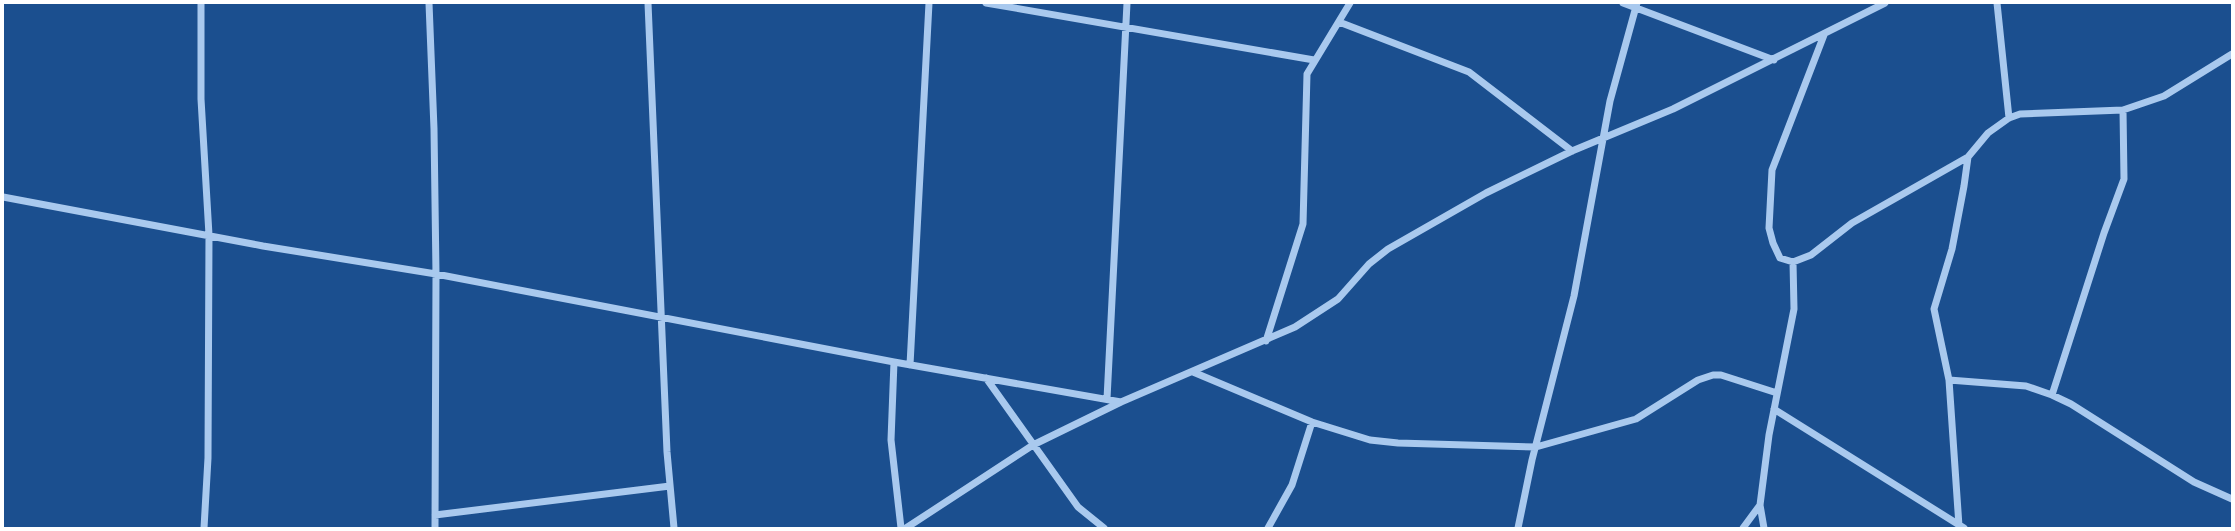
<svg xmlns="http://www.w3.org/2000/svg" width="2235" height="531" font-family="'Space Grotesk',sans-serif">
	<style>
		.lines { fill: none; stroke-linecap: round; stroke-linejoin: round }
		.minor { stroke: #a9c9ee; stroke-width: 7 }
	</style>
	<rect width="100%" height="100%" fill="#1b4f8f"/>
	<g class="lines">
		<path class="minor" d="M201,3v96l8,136 -1,223 -4,70
			M429,3l5,126 2,145 -1,254
			M648,3l19,449 7,76
			M986,3l328,57
			M1623,3l151,57
			M1997,3l12,115
			M1339,22l130,50 103,79
			M3,197l260,49 173,28 458,88 227,40
			M1793,262l18,-7 41,-32 116,-66
			M1266,341l37,-117 4,-150 43,-71
			M894,362l-3,78 10,88
			M910,365l19,-362
			M1193,372l119,50 58,18 28,3 138,4 100,-28 62,-39 15,-5h8l56,18
			M986,378l92,129 26,21
			M1949,380l77,6 26,9 19,9 123,78 38,17
			M2052,395l52,-162 20,-54 -1,-69
			M1107,399l20,-396
			M1774,409l190,119
			M435,515l235,-29
			M1959,526l-10,-146 -15,-71 18,-60 12,-63 4,-29 20,-24 21,-15 11,-4 103,-4 41,-14 68,-42
			M906,528l127,-83 88,-43 174,-75 43,-28 31,-35 19,-15 98,-56 86,-42 101,-42 212,-106
			M1268,528l24,-43 20,-63
			M1518,528l14,-68 42,-164 36,-195 27,-98
			M1743,528l17,-23
			M1764,528l-4,-23 9,-70 25,-126 -1,-47 -13,-4 -7,-15 -4,-15 3,-58 52,-135"/>
	</g>
	<rect width="2235" height="531" fill="none" stroke="#ffffff" stroke-width="8"/>
</svg>
